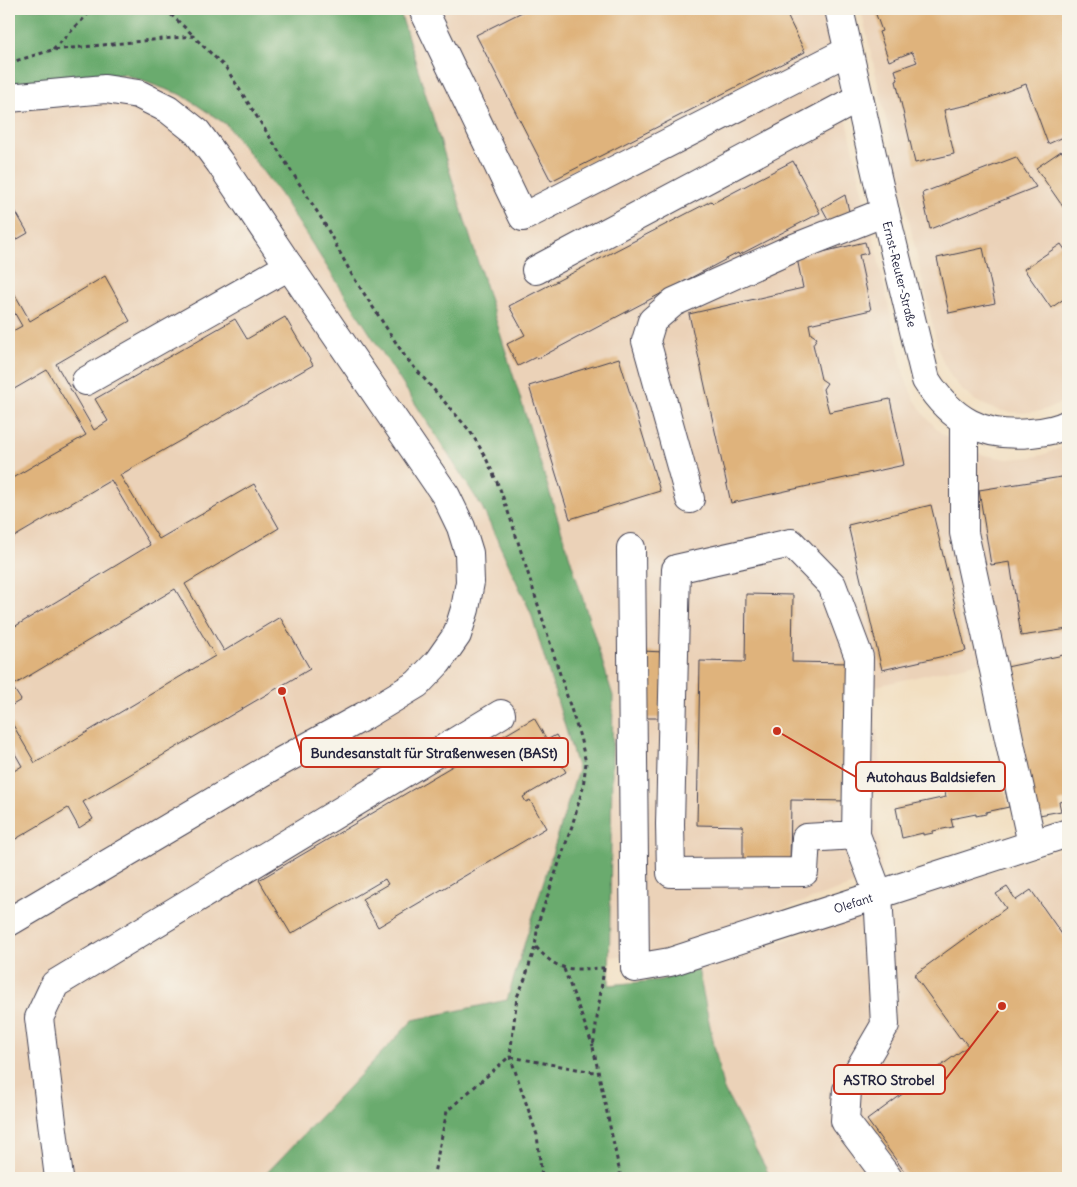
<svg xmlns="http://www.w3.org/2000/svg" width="1077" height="1187" font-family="Delius,sans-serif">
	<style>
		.built { fill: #ebd2b8 }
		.forest { fill: #6bab6e; stroke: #466654 }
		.building { fill: #dfb37b }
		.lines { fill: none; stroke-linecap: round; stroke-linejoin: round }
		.minor-casing { stroke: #413e4f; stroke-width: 30 }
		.path { stroke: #413e4f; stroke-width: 3; stroke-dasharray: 4 4; stroke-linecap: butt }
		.minor { stroke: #fff; stroke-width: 28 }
		.labels { text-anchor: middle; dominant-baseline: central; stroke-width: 4.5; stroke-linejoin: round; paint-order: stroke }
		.street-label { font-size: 12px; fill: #22223b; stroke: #f7f3e8 }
		.leader { fill: none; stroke: #c8321e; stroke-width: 2 }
		.callout-dot { fill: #c8321e; stroke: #f7f3e8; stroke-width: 2 }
		.callout { fill: #f7f3e8; stroke: #c8321e; stroke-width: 2 }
		.callout-label { font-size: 14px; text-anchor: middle; font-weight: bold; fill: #22223b }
	</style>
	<rect width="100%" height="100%" fill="#f7f3e8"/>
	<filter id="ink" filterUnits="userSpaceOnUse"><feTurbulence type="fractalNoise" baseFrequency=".02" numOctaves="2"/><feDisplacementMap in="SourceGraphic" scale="10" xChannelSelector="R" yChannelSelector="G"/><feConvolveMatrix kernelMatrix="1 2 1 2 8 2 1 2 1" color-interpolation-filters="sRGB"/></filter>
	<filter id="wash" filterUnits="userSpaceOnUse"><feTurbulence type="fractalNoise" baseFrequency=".0096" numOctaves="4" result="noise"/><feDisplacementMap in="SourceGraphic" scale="20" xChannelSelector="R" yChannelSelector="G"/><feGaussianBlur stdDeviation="1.12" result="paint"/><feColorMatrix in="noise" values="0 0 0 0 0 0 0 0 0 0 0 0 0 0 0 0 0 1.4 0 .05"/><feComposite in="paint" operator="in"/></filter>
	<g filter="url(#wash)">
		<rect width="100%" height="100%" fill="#f2dfc1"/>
		<path class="built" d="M397,9h425l82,366 9,22 13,20 16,17 20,12 22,9 23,4 25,-2 11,-2 25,-11v210l-69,15 -14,-8 -113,26 12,105 -11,1 9,82 -228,78 -45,4 4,-261 -212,-681z
			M861,9h207v390l-13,7 -15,5 -17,2 -16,-1 -16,-4 -15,-7 -13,-10 -11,-13 -8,-14 -6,-15z
			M123,74l59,21 45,30 53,70 49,73 11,21 142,218 49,106 47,157 -71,230 -94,20 -151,158h-253v-1090z
			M1068,846v332h-297l-48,-90 -25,-119z"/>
		<path class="forest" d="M9,9h388l4,6 212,681 -4,289 51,-5 38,-11 25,119 48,90h-509l151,-158 94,-20 71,-230 -47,-157 -49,-106 -202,-313 -53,-69 -45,-30 -59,-21 -114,14z"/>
		<g id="blocks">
			<path class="building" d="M528,9h256l21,43 -254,129 -75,-146z
				M874,9h194v126l-20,9 -22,-60 -53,20 -29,6 10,44 -39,9 -19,-82 2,-1 -3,-10 22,-8 -5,-10 -23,9 -10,-29 3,-1z
				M1061,151l7,8v55l-32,-46z
				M1016,157l20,30 -106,42 -8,-36z
				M793,161l27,52 -81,42 -1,-2 -201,106 -1,-2 -18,9 -11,-22 18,-9 -16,-29 202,-105 2,2z
				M845,195l4,16 -20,10 -7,-13z
				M9,200l19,33 -19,11z
				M865,242l3,11 -9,2 12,55 -62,14 2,10 6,4 -4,6 8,35 6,4 -4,6 6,23 61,-13 14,66 -173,38 -42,-189 114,-26 -6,-30z
				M1061,244l7,10v42l-17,12 -27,-39z
				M983,248l12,55 -46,10 -12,-55z
				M105,276l25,45 -74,43 38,66 14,-9 -13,-22 140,-80 12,20 38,-22 28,48 -193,110 39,64 95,-55 25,44 -94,56 39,67 56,-34 30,52 -227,133 10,17 -14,9 -11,-20 -59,35v-69l13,-8 -13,-23v-25l26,45 180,-107 -40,-67 -163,97 9,14 -12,7v-77l141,-85 -39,-65 -102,60v-60l77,-45 -39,-65 -38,22v-59l13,-7 -13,-23v-19l21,37z
				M619,358l41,133 -90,28 -41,-133z
				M1068,476v153l-47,7 -11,-74 -19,3 -12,-75z
				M931,505l35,146 -84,19 -34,-145z
				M746,594l47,1 -1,67 57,1 -2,138 -56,-1 -1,68 -47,-1v-41l-46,-1 3,-164 45,1z
				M642,651l22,1 -1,66h-22z
				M1068,654v146l-9,2 2,9 -27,5 -32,-148z
				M534,718l13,22 9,-5 5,9 -9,5 14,23 -43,25 3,5 4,-2 16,28 -168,99 -16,-28 26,-15 -3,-5 -94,55 -32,-54z
				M1000,766l9,41 -23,5v2l-10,2v-2l-25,5 2,8 -20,4v2l-10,2v-2l-21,5 -6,-30 50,-11 -4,-19z
				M1007,887l9,13 15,-10 37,53v235h-159l-42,-58 101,-74 -7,-9 -1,1 -46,-63 92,-67 -10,-14z"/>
		</g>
	</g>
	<g filter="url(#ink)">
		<use href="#blocks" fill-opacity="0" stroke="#413e4f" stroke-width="1"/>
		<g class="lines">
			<defs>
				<g id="minor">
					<path d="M423,9l100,208 325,-166"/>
					<path id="s1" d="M839,9l46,203 41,168c25,40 57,58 105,53 12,-1 26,-3 37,-9"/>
					<path d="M9,98l96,-9 33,5 30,15 29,23 23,31 69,103"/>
					<path d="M536,270l323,-172"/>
					<path d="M964,422v111l68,311"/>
					<path d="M690,499l-44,-158 6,-20 22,-19 115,-52 96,-38"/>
					<path id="s2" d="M631,548l4,420 35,-6 398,-129"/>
					<path d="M856,835l-50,3 -2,34 -133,1 -1,-49 6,-255 115,-26 41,42 27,72 -3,178 22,58 7,132 -38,65 -2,31 43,57"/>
					<path d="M9,922l273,-161 82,-45 53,-32 21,-22 19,-27 8,-26 5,-27 -1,-29 -8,-26 -15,-31 -157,-230 -203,115"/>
					<path d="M59,1178l-20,-160 16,-34 446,-270"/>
				</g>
			</defs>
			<use href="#minor" class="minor-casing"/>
			<path class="path" d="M165,9l28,26
				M53,50l34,-35 3,-6
				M9,63l43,-13 141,-14 33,32 97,153 29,54 54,83 64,73 15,25 15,33 12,34 68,214 6,26 -3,24 -11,39 -34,97 -3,24 -10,32 -8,18 -7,59 27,79 5,43
				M536,947c24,27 34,22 68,21
				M604,968l-11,79 28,131
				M564,969l29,77
				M511,1057l88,16
				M433,1178l14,-67 63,-55"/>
			<use href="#minor" class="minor"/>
		</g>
	</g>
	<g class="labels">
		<g class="street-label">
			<text stroke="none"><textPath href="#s1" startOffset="272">Ernst-Reuter-Straße</textPath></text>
			<text stroke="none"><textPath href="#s2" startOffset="648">Olefant</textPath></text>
		</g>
	</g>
	<path class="leader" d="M282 691L301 753M777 731L856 777M1002 1006L945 1080"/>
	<g class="callout-dot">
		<circle cx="282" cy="691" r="5"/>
		<circle cx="777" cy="731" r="5"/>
		<circle cx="1002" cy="1006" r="5"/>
	</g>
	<g class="callout">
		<rect x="301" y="738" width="267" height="29" rx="5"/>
		<rect x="856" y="762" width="149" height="29" rx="5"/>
		<rect x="834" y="1065" width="111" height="29" rx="5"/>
	</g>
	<g class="callout-label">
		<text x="434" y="758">Bundesanstalt für Straßenwesen (BASt)</text>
		<text x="931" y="782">Autohaus Baldsiefen</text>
		<text x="889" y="1085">ASTRO Strobel</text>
	</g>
	<rect width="1077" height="1187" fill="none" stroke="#f7f3e8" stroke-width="30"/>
</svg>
